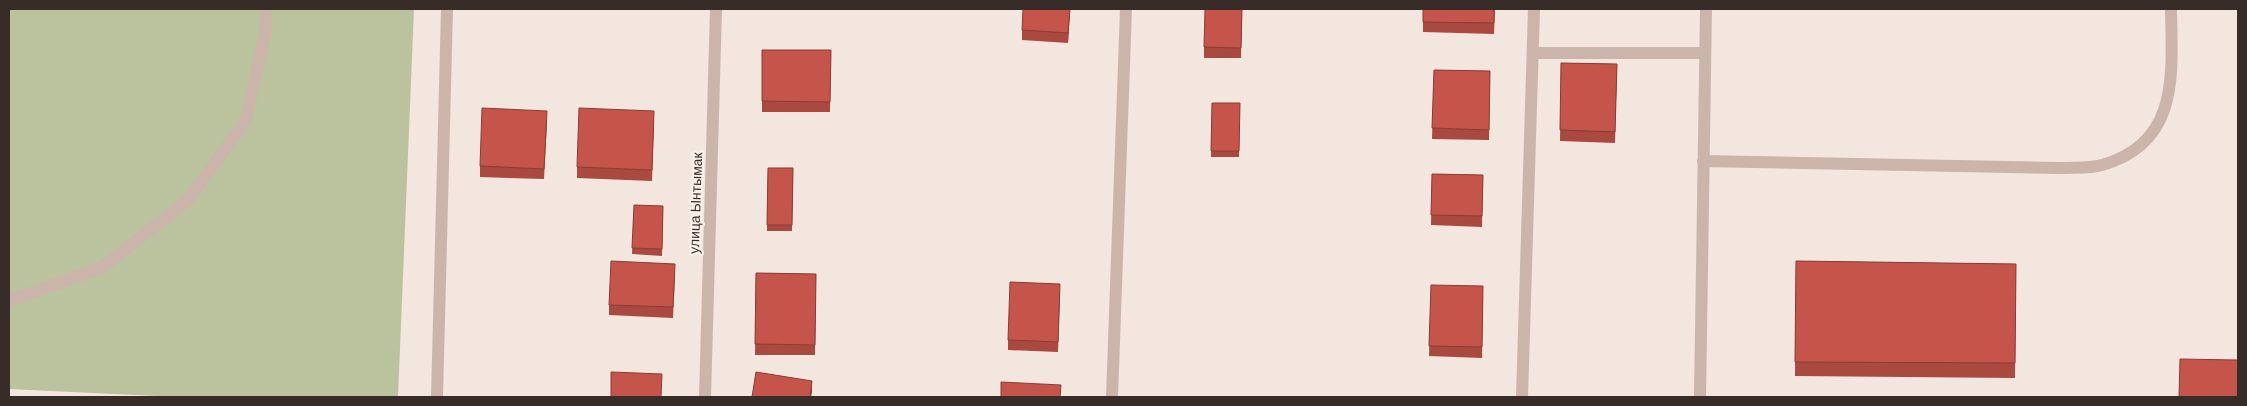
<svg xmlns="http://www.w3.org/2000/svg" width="2247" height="406" font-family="Barlow,sans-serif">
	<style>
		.green { fill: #bbc29e }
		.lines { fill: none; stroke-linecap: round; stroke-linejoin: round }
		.minor { stroke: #cbb4aa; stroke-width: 12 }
		.wall { fill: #a94940 }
		.shaded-wall { fill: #8a3c34 }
		.building { fill: #c5554a; stroke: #8a3c34 }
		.labels { text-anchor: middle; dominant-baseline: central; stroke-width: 4.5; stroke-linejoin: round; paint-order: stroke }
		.street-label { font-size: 14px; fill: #382c29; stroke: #faf1eb }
	</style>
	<rect width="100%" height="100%" fill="#f3e6de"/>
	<path class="green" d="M9,9h405l-16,388h-221l-168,-8z"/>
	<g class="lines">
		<path class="minor" d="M1533,53h172
			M1703,161l357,7c13,-1 29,1 42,-3 78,-22 70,-91 69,-156
			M9,301l94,-34 85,-67 58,-80 19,-87 1,-24
			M437,397l10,-388
			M705,397l11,-388
			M1112,397l14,-388
			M1522,397l12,-388
			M1700,397l6,-388"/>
	</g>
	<path class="wall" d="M1070,9l-2,34 -46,-3v-10z
		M1242,9l-1,49h-37v-11z
		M1495,9l-1,25 -71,-2v-10z
		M762,50h69l-1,62h-68z
		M1561,63l56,1 -2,79 -55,-2z
		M1434,70l56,1 -1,69 -57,-1z
		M1212,103h28l-1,54h-28z
		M547,122l-3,57 -64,-2v-11z
		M654,122l-2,59 -75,-3v-11z
		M768,168h25l-1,63h-25z
		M1432,174l51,1 -1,52 -51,-2z
		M634,205l29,1 -1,50 -30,-2z
		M1796,261l220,3 -1,114 -220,-2z
		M756,273l60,1 -1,81h-60z
		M675,275l-2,43 -64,-3v-10z
		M1431,285l52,12 -1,61 -53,-2z
		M1060,295l-2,57 -50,-2v-10z"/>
	<path class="shaded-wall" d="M1070,9l-2,34v-10z
		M812,381v11l-1,5h-1z"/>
	<path class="building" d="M1023,9h47l-2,24 -46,-3z
		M1205,9h37l-1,39 -37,-1z
		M1423,9h71v14l-71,-1z
		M762,50h69l-1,52 -68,-1z
		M1561,63l56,1 -2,68 -55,-2z
		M1434,70l56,1 -1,59 -57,-2z
		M1212,103h28l-1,48h-28z
		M482,108l65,3 -3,58 -64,-3z
		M579,108l75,3 -2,59 -75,-3z
		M768,168h25l-1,57h-25z
		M1432,174l51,1 -1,41 -51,-1z
		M634,205l29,1 -1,43 -30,-1z
		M611,261l64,3 -2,43 -64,-2z
		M1796,261l220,3 -1,99 -220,-1z
		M756,273l60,1 -1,71 -60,-1z
		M1010,282l50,2 -2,58 -50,-2z
		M1431,285l52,1 -1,61 -53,-1z
		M2180,359l58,1v37h-59z
		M611,372l51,2 -1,23h-50z
		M756,372l56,9 -2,16h-58z
		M1001,382l60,3 -1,12h-59z"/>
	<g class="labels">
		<g class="street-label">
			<text transform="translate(695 203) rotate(-88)">улица Ынтымак</text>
		</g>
	</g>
	<rect width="2247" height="406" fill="none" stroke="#382c29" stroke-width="20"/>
</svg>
